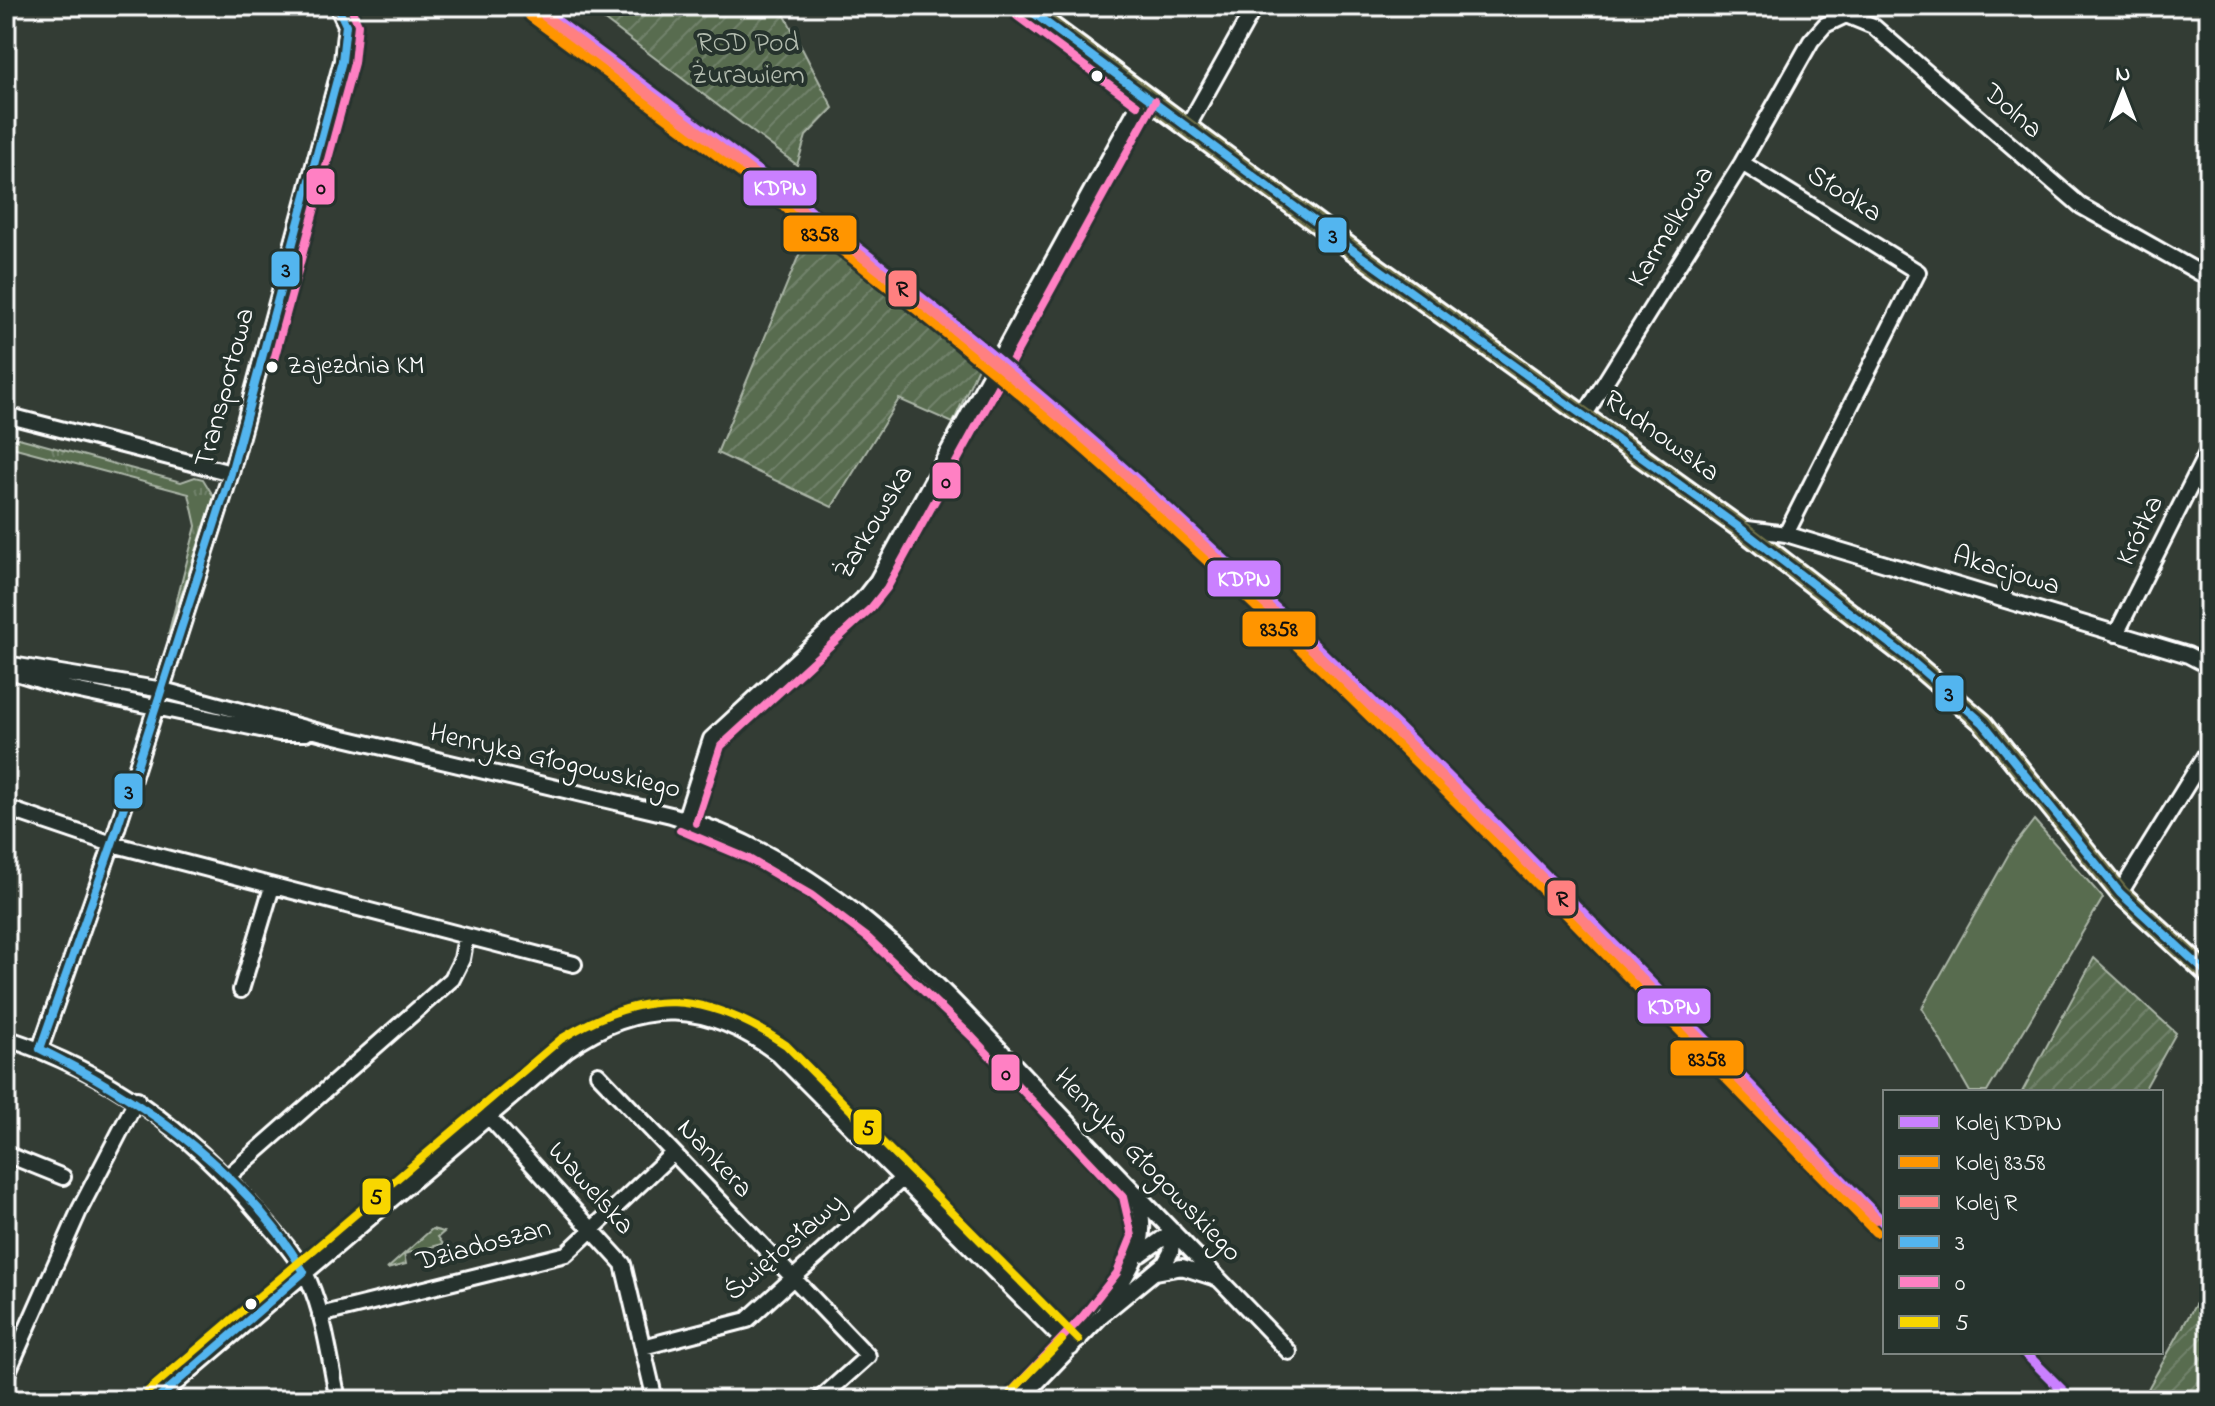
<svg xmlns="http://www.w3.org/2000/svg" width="2215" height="1406" font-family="'Indie Flower',sans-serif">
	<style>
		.grass { fill: url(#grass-tufts); stroke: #acb6a8; stroke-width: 2 }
		.garden { fill: url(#garden-furrows); stroke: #acb6a8; stroke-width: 2 }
		.pitch { fill: #586c50; stroke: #acb6a8; stroke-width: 2 }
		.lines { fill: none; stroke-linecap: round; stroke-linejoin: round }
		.minor-casing { stroke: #fff; stroke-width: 20 }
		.major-casing { stroke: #fff; stroke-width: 24 }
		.minor { stroke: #26332d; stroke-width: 14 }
		.major { stroke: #6f714a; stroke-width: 18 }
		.bus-1-casing { stroke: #26332d; stroke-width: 14 }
		.bus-2-casing { stroke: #26332d; stroke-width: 14 }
		.bus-3-casing { stroke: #26332d; stroke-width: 14 }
		.bus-1 { stroke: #53b5ef; stroke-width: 8 }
		.bus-2 { stroke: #ff80c3; stroke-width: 8 }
		.bus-3 { stroke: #f8d600; stroke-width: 8 }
		.rail-1-casing { stroke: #26332d; stroke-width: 16 }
		.rail-2-casing { stroke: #26332d; stroke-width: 16 }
		.rail-3-casing { stroke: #26332d; stroke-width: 16 }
		.rail-1 { stroke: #ca80ff; stroke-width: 10 }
		.rail-2 { stroke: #ff9500; stroke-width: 10 }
		.rail-3 { stroke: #ff8080; stroke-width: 10 }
		.bus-dot { fill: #fff; stroke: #26332d; stroke-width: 3 }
		.labels { text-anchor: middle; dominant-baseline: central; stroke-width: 8; stroke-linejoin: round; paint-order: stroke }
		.bus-label { font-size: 26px; fill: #fff; stroke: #26332d; text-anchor: start }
		.park-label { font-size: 28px; fill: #b4bdb0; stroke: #26332d }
		.street-label { font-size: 28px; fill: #fff; stroke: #26332d }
		.line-badge { stroke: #26332d; stroke-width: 3 }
		.badge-label { font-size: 22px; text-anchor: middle; font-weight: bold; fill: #fff }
		.pale-badge-label { font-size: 22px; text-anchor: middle; font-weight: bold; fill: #111 }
	</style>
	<defs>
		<pattern id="grass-tufts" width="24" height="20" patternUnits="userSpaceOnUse" patternTransform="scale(2)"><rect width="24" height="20" fill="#586c50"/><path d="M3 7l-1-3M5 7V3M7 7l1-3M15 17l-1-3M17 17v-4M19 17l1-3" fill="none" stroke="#71826a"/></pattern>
		<pattern id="garden-furrows" width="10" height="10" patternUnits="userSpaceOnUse" patternTransform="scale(2)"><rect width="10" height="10" fill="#586c50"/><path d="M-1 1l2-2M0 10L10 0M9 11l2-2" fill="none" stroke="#71826a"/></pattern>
	</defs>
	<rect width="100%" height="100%" fill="#333c34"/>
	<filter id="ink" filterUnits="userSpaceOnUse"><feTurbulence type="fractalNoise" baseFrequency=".0125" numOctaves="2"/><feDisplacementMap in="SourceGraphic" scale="16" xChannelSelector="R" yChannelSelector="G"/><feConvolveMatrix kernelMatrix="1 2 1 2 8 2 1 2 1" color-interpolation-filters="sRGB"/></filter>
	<g filter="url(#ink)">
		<path class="grass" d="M15,437l166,45 14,-5 8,2 11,18 -46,138 28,-109 -7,-32 -177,-47z
			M432,1229l12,3 -6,5 5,7 -39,10 2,10 -19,5z"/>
		<path class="garden" d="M586,6h194l53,102 -27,28 -9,29z
			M808,233l97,69 75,61 -27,60 -54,-24 -67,108 -115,-54z
			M2094,958l82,75 -33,59h-121z
			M2209,1280v120h-66l6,-13z"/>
		<path class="pitch" d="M2034,820l69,78 -116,194h-17l-48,-84 89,-158z"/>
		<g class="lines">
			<defs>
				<path id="minor" d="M1188,126l67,-120
					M1742,163l176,109 -132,262
					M6,415l225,58
					M1584,416l158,-253 69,-122 14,-16 21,-10 27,11 208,180 128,72
					M1740,528l46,6 402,121 21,11
					M2116,634l93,-185
					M6,664l157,26 160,43 348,82c168,47 280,184 396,306 73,78 148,153 222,231
					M10,671l55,17 214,45h27
					M6,808l106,36 462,120
					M685,819l26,-80 152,-140 14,-18 267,-486
					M2120,893l89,-144
					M241,990l31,-103
					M6,1038c105,35 181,91 252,175 19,22 39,42 51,68 16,37 21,80 29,119
					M40,1049l72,-205 119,-371 111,-412 4,-36 -9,-19
					M598,1074l270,282 -49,44
					M489,1117l134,147 32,136
					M6,1154l57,23
					M227,1177l225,-198 10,-20 4,-22
					M1141,1254l32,-23
					M1155,1272l27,-5 34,11
					M1106,1309c21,-38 49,-66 30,-112
					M320,1315l246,-61 107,-101
					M643,1347l104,-27 156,-142
					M6,1376l74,-167 57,-110
					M156,1400l412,-351c73,-52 141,-47 210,5l293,294
					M1020,1400l83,-86 62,-51 6,-11 2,-21"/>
				<path id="major" d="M1024,6l337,250 379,272 167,129 76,66 137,170 89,82"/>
			</defs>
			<use href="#minor" class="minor-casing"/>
			<use href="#major" class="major-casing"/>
			<use href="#minor" class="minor"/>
			<use href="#major" class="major"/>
			<defs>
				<path id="bus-1" d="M1024,6l337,250 379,272 167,129 76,66 137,170 89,82
					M40,1049l72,-205 119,-371 111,-412 4,-36 -9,-19
					M40,1049c103,51 205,122 264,223
					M156,1400l148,-128"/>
				<path id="bus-2" d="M1017,16l120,89
					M272,367l82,-304 4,-39 -8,-18
					M696,823l25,-77 150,-138 16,-20 268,-487
					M680,830l69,29 62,36 57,43 104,99 151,160 9,39 -15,37 -34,43 -72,76"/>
				<path id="bus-3" d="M148,1391l413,-352c82,-51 144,-49 225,6l293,295
					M1011,1392l51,-52"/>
			</defs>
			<use href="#bus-1" class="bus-1-casing"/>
			<use href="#bus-2" class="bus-2-casing"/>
			<use href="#bus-3" class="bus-3-casing"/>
			<use href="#bus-1" class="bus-1"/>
			<use href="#bus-2" class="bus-2"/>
			<use href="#bus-3" class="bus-3"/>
			<defs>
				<path id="rail-1" d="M537,6c198,147 398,294 582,458 269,239 515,503 766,760
					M2024,1352l48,48"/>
				<path id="rail-2" d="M530,16c198,146 397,293 581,457 268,239 514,503 765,759"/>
				<path id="rail-3" d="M545,16c211,159 426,316 621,495 246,226 476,471 710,708"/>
			</defs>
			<use href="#rail-1" class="rail-1-casing"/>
			<use href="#rail-2" class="rail-2-casing"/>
			<use href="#rail-3" class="rail-3-casing"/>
			<use href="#rail-1" class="rail-1"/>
			<use href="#rail-2" class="rail-2"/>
			<use href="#rail-3" class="rail-3"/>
		</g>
	</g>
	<g class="bus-dot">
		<circle cx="1097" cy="76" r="7"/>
		<circle cx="272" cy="367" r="7"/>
		<circle cx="251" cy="1304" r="7"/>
	</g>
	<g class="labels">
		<g class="bus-label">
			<text x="287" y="367">Zajezdnia KM</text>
		</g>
		<g class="park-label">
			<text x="748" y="44">ROD Pod<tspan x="748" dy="32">Żurawiem</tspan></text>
		</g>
		<g class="street-label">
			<text transform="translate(2012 112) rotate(41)">Dolna</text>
			<text transform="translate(1844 195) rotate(32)">Słodka</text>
			<text transform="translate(1672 227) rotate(-58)">Karmelkowa</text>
			<text transform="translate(226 388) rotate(-75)">Transportowa</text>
			<text transform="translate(1661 437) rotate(36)">Rudnowska</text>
			<text transform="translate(875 523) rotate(-59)">Żarkowska</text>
			<text transform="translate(2141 531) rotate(-64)">Krótka</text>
			<text transform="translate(2006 572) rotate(17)">Akacjowa</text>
			<text transform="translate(555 762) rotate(13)">Henryka Głogowskiego</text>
			<text transform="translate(714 1159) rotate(47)">Nankera</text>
			<text transform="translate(1147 1166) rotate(46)">Henryka Głogowskiego</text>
			<text transform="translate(590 1189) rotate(48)">Wawelska</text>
			<text transform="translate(484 1246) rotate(-15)">Dziadoszan</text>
			<text transform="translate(785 1248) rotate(-41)">Świętosławy</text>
		</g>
	</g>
	<g class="line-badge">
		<rect x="305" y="167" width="31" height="39" rx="8" fill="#ff80c3"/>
		<rect x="742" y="169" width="76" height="38" rx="8" fill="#ca80ff"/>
		<rect x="782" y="214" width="76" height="39" rx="8" fill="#ff9500"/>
		<rect x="1317" y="216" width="31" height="38" rx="8" fill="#53b5ef"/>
		<rect x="270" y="250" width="31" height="38" rx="8" fill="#53b5ef"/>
		<rect x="887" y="269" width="31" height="39" rx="8" fill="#ff8080"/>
		<rect x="931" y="461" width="31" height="39" rx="8" fill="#ff80c3"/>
		<rect x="1206" y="559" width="76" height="39" rx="8" fill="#ca80ff"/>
		<rect x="1241" y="610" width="76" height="38" rx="8" fill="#ff9500"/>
		<rect x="1934" y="674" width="31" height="39" rx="8" fill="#53b5ef"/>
		<rect x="113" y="772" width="31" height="38" rx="8" fill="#53b5ef"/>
		<rect x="1546" y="879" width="31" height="38" rx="8" fill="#ff8080"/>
		<rect x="1636" y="987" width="76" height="38" rx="8" fill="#ca80ff"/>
		<rect x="1669" y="1039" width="76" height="38" rx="8" fill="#ff9500"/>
		<rect x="990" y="1053" width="31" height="39" rx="8" fill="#ff80c3"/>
		<rect x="852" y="1108" width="31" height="38" rx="8" fill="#f8d600"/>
		<rect x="361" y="1177" width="31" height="39" rx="8" fill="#f8d600"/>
	</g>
	<g class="badge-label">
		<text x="780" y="195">KDPN</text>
		<text x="1244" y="586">KDPN</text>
		<text x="1674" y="1014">KDPN</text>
	</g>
	<g class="pale-badge-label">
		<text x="321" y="194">0</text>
		<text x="820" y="241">8358</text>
		<text x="1333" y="243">3</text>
		<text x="286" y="277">3</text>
		<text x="902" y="296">R</text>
		<text x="946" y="488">0</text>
		<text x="1279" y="636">8358</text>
		<text x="1949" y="701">3</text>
		<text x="129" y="799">3</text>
		<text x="1562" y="906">R</text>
		<text x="1707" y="1066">8358</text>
		<text x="1006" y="1080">0</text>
		<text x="868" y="1135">5</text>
		<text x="376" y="1204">5</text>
	</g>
	<rect width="2215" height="1406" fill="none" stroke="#26332d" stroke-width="32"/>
	<rect x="16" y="16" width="2183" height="1374" fill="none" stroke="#fff" stroke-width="3" filter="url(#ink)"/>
	<rect x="1883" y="1090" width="280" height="264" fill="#26332d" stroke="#7d8581" stroke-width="2"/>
	<rect x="1899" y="1116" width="40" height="12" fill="#ca80ff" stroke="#7d8581" stroke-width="2"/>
	<text x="1955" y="1130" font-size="24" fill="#ffffff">Kolej KDPN</text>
	<rect x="1899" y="1156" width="40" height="12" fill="#ff9500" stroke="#7d8581" stroke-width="2"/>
	<text x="1955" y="1170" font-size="24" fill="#ffffff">Kolej 8358</text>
	<rect x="1899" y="1196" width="40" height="12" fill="#ff8080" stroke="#7d8581" stroke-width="2"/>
	<text x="1955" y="1210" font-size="24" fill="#ffffff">Kolej R</text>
	<rect x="1899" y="1236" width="40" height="12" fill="#53b5ef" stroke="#7d8581" stroke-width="2"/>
	<text x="1955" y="1250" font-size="24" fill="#ffffff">3</text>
	<rect x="1899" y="1276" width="40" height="12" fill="#ff80c3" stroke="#7d8581" stroke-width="2"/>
	<text x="1955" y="1290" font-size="24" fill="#ffffff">0</text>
	<rect x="1899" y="1316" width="40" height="12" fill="#f8d600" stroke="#7d8581" stroke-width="2"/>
	<text x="1955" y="1330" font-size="24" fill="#ffffff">5</text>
	<g transform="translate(2123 92)" stroke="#26332d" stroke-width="6" paint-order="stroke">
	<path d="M0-6L14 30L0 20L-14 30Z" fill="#ffffff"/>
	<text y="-12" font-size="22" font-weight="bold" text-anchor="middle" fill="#ffffff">N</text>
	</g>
</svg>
